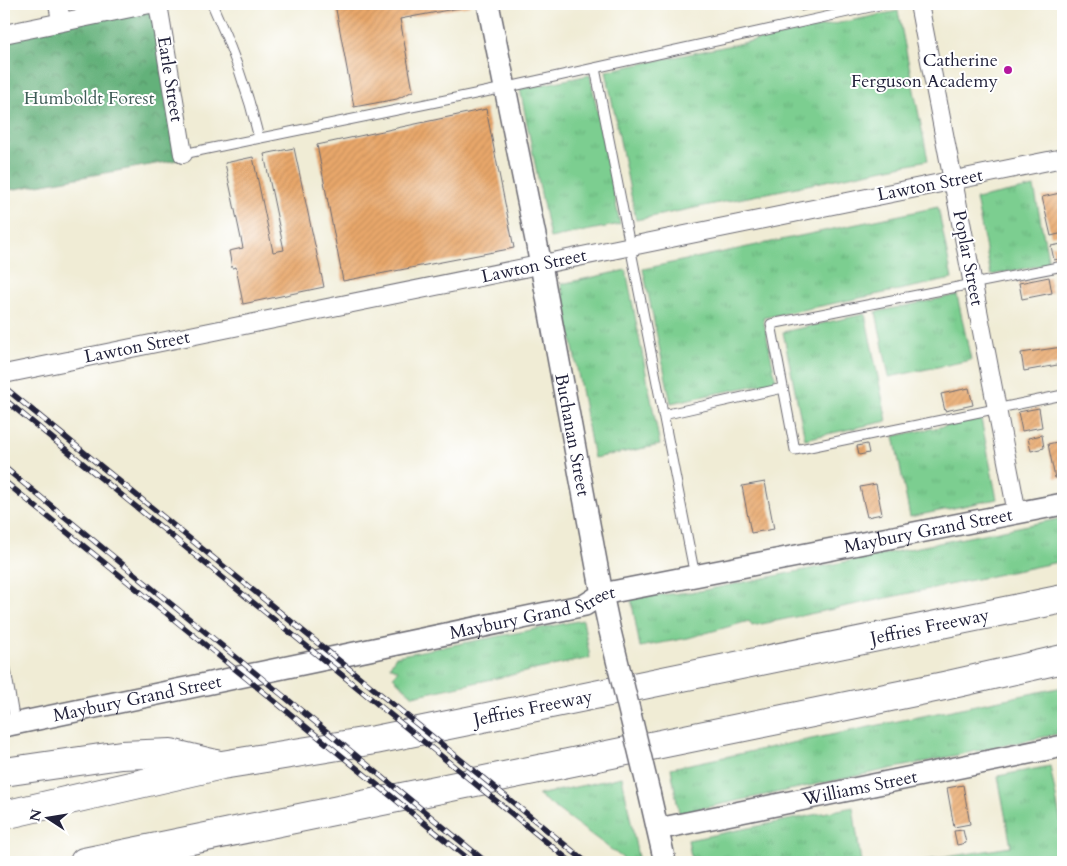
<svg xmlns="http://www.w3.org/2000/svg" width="1067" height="866" font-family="Cardo,serif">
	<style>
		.grass { fill: url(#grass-tufts); stroke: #4e7866 }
		.forest { fill: url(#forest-crowns); stroke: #436a5a }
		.building { fill: url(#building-hatch) }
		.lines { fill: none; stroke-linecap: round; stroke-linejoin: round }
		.service-casing { stroke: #6a6971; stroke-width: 11 }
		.minor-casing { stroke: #6a6971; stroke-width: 20 }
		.tertiary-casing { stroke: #6a6971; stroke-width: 24 }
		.motorway-casing { stroke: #6a6971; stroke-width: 30 }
		.service { stroke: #fff; stroke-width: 9 }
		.minor { stroke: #fff; stroke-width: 18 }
		.tertiary { stroke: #fff; stroke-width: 21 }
		.motorway { stroke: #fff; stroke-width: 28 }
		.rail-casing { stroke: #22223b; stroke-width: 5.5 }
		.rail { stroke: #fff; stroke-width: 4; stroke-dasharray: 11; stroke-linecap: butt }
		.tertiary-bridge-casing { stroke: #6a6971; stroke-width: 24; stroke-linecap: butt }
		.tertiary-bridge { stroke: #fff; stroke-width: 21 }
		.poi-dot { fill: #b5179e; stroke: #fff; stroke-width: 2 }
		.labels { text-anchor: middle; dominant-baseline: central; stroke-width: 4; stroke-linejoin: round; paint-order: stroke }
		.poi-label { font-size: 18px; fill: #22223b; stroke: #fff; text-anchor: end }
		.street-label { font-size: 18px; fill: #22223b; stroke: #fff }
		.park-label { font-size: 18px; fill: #415e59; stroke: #fff }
	</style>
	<defs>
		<pattern id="grass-tufts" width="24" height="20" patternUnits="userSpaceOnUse" patternTransform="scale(1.25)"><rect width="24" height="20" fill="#7bce90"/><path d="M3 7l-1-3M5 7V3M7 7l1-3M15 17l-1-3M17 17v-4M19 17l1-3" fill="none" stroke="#6ab17d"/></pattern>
		<pattern id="forest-crowns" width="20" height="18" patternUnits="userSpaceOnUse" patternTransform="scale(1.25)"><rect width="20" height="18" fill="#64b17a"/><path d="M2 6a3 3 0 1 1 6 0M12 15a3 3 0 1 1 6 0" fill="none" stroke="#529065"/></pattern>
		<pattern id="building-hatch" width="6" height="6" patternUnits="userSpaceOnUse" patternTransform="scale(1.25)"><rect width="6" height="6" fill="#e8a76a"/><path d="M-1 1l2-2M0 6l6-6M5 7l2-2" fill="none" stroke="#c78f5d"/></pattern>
	</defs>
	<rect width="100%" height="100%" fill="#fff"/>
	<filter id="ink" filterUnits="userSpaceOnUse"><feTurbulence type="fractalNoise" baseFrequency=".02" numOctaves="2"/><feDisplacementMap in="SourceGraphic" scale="10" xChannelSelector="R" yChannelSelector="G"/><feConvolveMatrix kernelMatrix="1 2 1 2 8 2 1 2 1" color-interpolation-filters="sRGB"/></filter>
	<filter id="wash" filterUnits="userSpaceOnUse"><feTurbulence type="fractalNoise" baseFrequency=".0096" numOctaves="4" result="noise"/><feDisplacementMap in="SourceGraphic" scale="20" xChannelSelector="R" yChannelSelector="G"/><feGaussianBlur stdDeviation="1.12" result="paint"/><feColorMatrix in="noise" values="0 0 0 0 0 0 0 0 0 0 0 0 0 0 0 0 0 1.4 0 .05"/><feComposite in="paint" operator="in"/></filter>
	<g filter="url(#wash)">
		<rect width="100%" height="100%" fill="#f0ecd5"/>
		<path class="grass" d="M898,11l30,149 -292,60 -30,-149z
			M590,75l30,149 -70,14 -30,-149z
			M1034,187l15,77 -58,11 -15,-76z
			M938,207l14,72 -189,39 13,63 -105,22 -28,-134z
			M626,270l34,175 -66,13 -33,-174z
			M957,295l14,65 -82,17 -13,-65z
			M865,314l22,107 -82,18 -22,-107z
			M981,419l16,80 -87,18 -16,-81z
			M1063,518v43l-311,65 -3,-5 -61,17 -48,9 -9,-49 69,-7z
			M583,620l7,38 -177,38 -20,-19 5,-7 -8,-4 6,-10z
			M1063,687v46l-384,80 -8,-45z
			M1050,766l13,68v28h-149l97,-15 -13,-71z
			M622,777l17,85h-11l-90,-67z
			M853,807l8,55h-169l-4,-22z"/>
		<path class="forest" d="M151,9l27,151 -174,31v-155z"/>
		<g id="blocks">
			<path class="building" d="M335,4h135v2l-70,13 13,72 -16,8 -43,8z
				M799,4h13l1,4 -12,3z
				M486,109l28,139 -171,33 -26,-136z
				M294,148l30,139 -81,17 -7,-37 -4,1 -3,-17 14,-3 -18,-85 28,-6 20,95 11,-2 -20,-96z
				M1060,193l3,13v27l-12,3 -9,-39z
				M1062,244l1,14 -9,2 -3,-14z
				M1049,277l3,16 -30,6 -3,-16z
				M1062,347l1,17 -39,7 -3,-18z
				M969,388l4,17 -28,6 -4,-17z
				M1039,408l3,19 -20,4 -4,-19z
				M1042,435l2,13 -13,3 -3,-13z
				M1061,441l2,8v28l-8,1 -7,-34z
				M867,444l2,9 -10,2 -2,-9z
				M765,482l9,47 -23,4 -9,-47z
				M876,484l6,30 -15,3 -7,-30z
				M963,785l7,39 -16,3 -7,-39z
				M963,830l3,13 -9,2 -3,-14z"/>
		</g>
	</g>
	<g filter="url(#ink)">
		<use href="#blocks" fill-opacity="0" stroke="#6a6971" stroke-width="1"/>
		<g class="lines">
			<defs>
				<path id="service" d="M212,4c20,43 36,88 47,134
					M595,68l100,508
					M183,154l321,-66 380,-84
					M1063,266l-292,58 24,126 268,-55
					M663,415l120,-27
					M4,658l11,65"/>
				<path id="minor" d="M58,4l3,17
					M158,4l25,150
					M919,4l98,509
					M4,34l146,-30
					M4,374l1059,-216"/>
				<g id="tertiary">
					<path id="s1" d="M488,4l53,261 61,329 7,33"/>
					<path id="s2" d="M4,726l581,-121 17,-11 461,-90"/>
					<path d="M649,792l16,70"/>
					<path id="s3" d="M658,829l405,-83"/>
				</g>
				<g id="motorway">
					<path d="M4,772l117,-17 50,-2 45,11"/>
					<path id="s4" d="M4,815l218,-50 153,-25 688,-141"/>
					<path d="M84,862l860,-176 119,-27"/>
				</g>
			</defs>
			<use href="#service" class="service-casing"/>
			<use href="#minor" class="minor-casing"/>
			<use href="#tertiary" class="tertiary-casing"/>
			<use href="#motorway" class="motorway-casing"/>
			<use href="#service" class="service"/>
			<use href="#minor" class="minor"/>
			<use href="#tertiary" class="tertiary"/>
			<use href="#motorway" class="motorway"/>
			<defs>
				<path id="rail" d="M4,387l582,475
					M4,399l567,463
					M4,467l482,395
					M4,481l468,381"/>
			</defs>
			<use href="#rail" class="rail-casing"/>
			<use href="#rail" class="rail"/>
			<defs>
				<path id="tertiary-bridge" d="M609,627l40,165"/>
			</defs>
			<use href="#tertiary-bridge" class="tertiary-bridge-casing"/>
			<use href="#tertiary-bridge" class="tertiary-bridge"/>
		</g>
	</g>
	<circle class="poi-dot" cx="1008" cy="70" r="5"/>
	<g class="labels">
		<g class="poi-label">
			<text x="998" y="60">Catherine<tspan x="998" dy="21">Ferguson Academy</tspan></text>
		</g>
		<g class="street-label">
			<text transform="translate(170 79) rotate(81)">Earle Street</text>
			<text transform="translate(930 185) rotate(-11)">Lawton Street</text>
			<text transform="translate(968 258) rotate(79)">Poplar Street</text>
			<text transform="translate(534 266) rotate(-12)">Lawton Street</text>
			<text transform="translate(137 347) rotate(-11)">Lawton Street</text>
			<text stroke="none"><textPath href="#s1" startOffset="439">Buchanan Street</textPath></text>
			<text stroke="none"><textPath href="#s2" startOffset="946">Maybury Grand Street</textPath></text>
			<text stroke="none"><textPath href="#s2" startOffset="541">Maybury Grand Street</textPath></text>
			<text stroke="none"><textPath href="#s4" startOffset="945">Jeffries Freeway</textPath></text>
			<text stroke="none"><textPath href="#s2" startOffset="136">Maybury Grand Street</textPath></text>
			<text stroke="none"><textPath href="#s4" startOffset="540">Jeffries Freeway</textPath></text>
			<text stroke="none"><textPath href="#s3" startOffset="206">Williams Street</textPath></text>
		</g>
		<g class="park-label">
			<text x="89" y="98">Humboldt Forest</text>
		</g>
	</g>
	<rect width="1067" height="866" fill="none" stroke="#fff" stroke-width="20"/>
	<g transform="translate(48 818) rotate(282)" stroke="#ffffff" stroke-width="4" paint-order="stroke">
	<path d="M0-4L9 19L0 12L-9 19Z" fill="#22223b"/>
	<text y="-8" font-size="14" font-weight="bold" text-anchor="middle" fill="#22223b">N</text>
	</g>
</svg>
